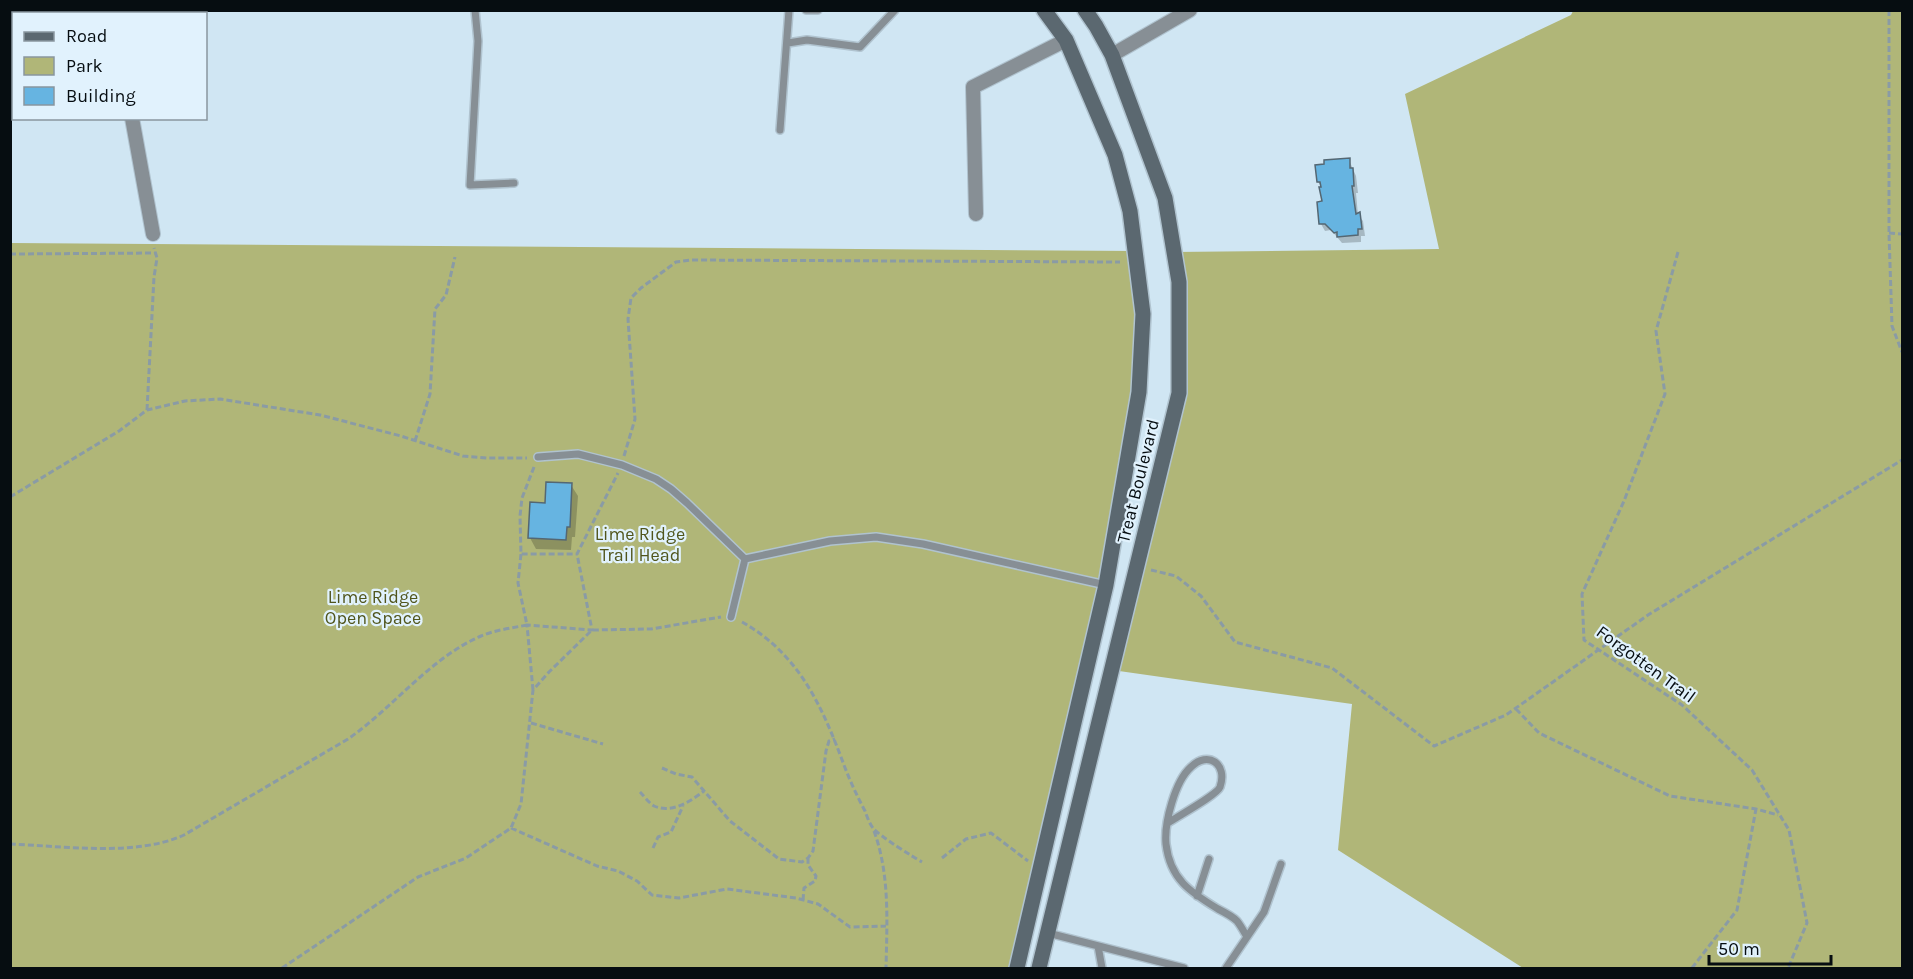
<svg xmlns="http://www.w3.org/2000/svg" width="1913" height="979" font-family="Karla,sans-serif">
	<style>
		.green { fill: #b0b678 }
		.shadow { fill: #0003 }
		.building { fill: #66b4e1; stroke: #546773; stroke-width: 1.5 }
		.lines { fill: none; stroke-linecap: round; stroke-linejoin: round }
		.service-casing { stroke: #b0c3cf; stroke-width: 10 }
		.minor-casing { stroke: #b0c3cf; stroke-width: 16 }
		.secondary-casing { stroke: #b0c3cf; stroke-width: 18 }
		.path { stroke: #8a9ba5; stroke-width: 3; stroke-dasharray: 6 3; stroke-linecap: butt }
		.service { stroke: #878f95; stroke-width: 7 }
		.minor { stroke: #878f95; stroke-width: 14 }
		.secondary { stroke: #5b6870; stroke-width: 15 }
		.labels { text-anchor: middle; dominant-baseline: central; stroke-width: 4.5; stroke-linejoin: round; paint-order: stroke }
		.street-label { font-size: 18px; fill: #060d11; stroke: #e1f2fd }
		.park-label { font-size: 18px; fill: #50551c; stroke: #e1f2fd }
	</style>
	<rect width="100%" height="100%" fill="#d0e6f3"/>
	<path class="green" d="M1573,11h329v957h-379l-185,-118 14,-146 -240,-34 67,-277 -5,-141 265,-3 -34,-155 166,-79z
		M11,243l1124,8 8,63 -37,271 -89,383h-1006z"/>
	<path class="shadow" d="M1349,160l7,16 2,17h-2l2,22 5,6 2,15h-4v6l-19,1 -11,-13 -6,1 -4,-7 -2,-21 4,-1v-13l-5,-7z
		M571,485l7,11 -3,41h-3l-1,13 -35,-1 -6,-11 17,-33z"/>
	<path class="building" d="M1350,158v10h3l1,18h-2l4,28 4,-2 2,17h-4v6l-21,2v-5l-3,1 -9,-9h-6l-2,-22 5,-1 -3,-14h2l-1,-5h-3l-2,-17 9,-1v-4z
		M546,482l26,1 -2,44h-3l-1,13 -38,-2 2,-36 15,1z"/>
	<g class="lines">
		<defs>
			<path id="service" d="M475,10l3,31 -8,144 44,-2
				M806,10h12
				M788,43l19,-3 53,7 35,-37
				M780,130l9,-120
				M538,457l40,-3 44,11 34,14 15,10 16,14 58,56 85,-18 46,-4 47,7 183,41
				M731,617l14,-58
				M1168,823c10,-7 49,-28 52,-36 8,-23 -12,-37 -29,-20 -16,14 -27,56 -25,77 4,35 24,48 52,65 6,3 14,7 19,12 4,5 7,11 10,16
				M1197,896l12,-37
				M1048,933l136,35
				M1098,946l4,22
				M1226,968l38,-56 17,-48"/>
			<path id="minor" d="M114,10v4
				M1112,55l78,-45
				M132,118l21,116
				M976,214l-3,-127 93,-47"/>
			<path id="secondary" d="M1017,968l89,-383 33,-193 4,-78 -13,-103 -15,-56 -49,-115 -22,-30
				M1039,968l140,-575v-111l-14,-84 -53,-143 -16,-29 -11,-16"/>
		</defs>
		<use href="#service" class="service-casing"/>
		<use href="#minor" class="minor-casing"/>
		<use href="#secondary" class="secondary-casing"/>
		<path class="path" d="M1889,10v223l3,93 10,26
			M1889,233l13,1
			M1678,252l-22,79 9,63 -41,107 -42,93 2,46 98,65 70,65 37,60 18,93 -19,45
			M10,254l146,-1
			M147,410l7,-133 3,-19 -3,-10
			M415,441l15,-47 5,-85 11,-14 9,-38
			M624,456l11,-37 -7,-100 3,-21 10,-10 35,-26 16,-2 428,2
			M534,467l-12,31 -2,18 1,38h56l41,-81
			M10,497l109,-66 28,-21 38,-9 35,-2 100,16 81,21 62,20 24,2h40
			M1151,570l25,6 25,20 34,46 97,26 102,78 72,-31 142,-100 254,-155
			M742,622c57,32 80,84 102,143 6,16 13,31 21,46 2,5 4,12 8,17 5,7 40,29 49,34
			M533,690l-6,-65 65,5 -15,-76
			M1516,709l23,24 131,63 86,13 22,6
			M531,723l72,21
			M662,768l14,6 16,3 38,44 49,38 23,3 6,-4 5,-7 13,-100 3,-10 6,-2
			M640,792c4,4 9,11 14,14 18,8 37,-5 50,-15
			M511,828l86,38 21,5 19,10 15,14 27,3 48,-9 69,9 22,6 32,23 36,-1
			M874,831c16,44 13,91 12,137
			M10,844c53,2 126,13 174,-9l164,-96c46,-32 82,-81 133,-103 14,-6 31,-8 46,-11l-9,-42 3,-29
			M653,848l5,-11 13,-5 12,-26
			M942,858l24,-19 25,-6 37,28
			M803,900l1,-12 11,-7 1,-5 -8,-11v-7
			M282,968l136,-91 48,-19 45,-30 10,-24 12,-114 16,-18 43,-42 59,-1 70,-12
			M1692,968l45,-58 19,-101"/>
		<use href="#service" class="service"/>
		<use href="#minor" class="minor"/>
		<use href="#secondary" class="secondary"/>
	</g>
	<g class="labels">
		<g class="street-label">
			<text transform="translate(1138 481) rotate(-76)">Treat Boulevard</text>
			<text transform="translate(1646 664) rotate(36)">Forgotten Trail</text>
		</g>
		<g class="park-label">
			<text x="640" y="534">Lime Ridge<tspan x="640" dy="21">Trail Head</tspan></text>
			<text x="373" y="597">Lime Ridge<tspan x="373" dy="21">Open Space</tspan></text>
		</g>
	</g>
	<rect width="1913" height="979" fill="none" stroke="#060d11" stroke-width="24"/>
	<rect x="12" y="12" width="195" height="108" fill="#e1f2fd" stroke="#89969f" stroke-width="1.5"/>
	<rect x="24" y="32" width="30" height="9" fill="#5b6870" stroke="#89969f" stroke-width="1.5"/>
	<text x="66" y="42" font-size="18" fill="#060d11">Road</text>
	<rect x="24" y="57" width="30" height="18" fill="#b0b678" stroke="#89969f" stroke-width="1.5"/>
	<text x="66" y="72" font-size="18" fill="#060d11">Park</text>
	<rect x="24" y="87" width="30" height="18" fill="#66b4e1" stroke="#89969f" stroke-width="1.5"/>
	<text x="66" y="102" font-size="18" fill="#060d11">Building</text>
	<path d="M1709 955v9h122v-9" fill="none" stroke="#060d11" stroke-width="3"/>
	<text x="1718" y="955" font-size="18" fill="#060d11" stroke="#e1f2fd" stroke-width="4.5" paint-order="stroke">50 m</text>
</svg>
